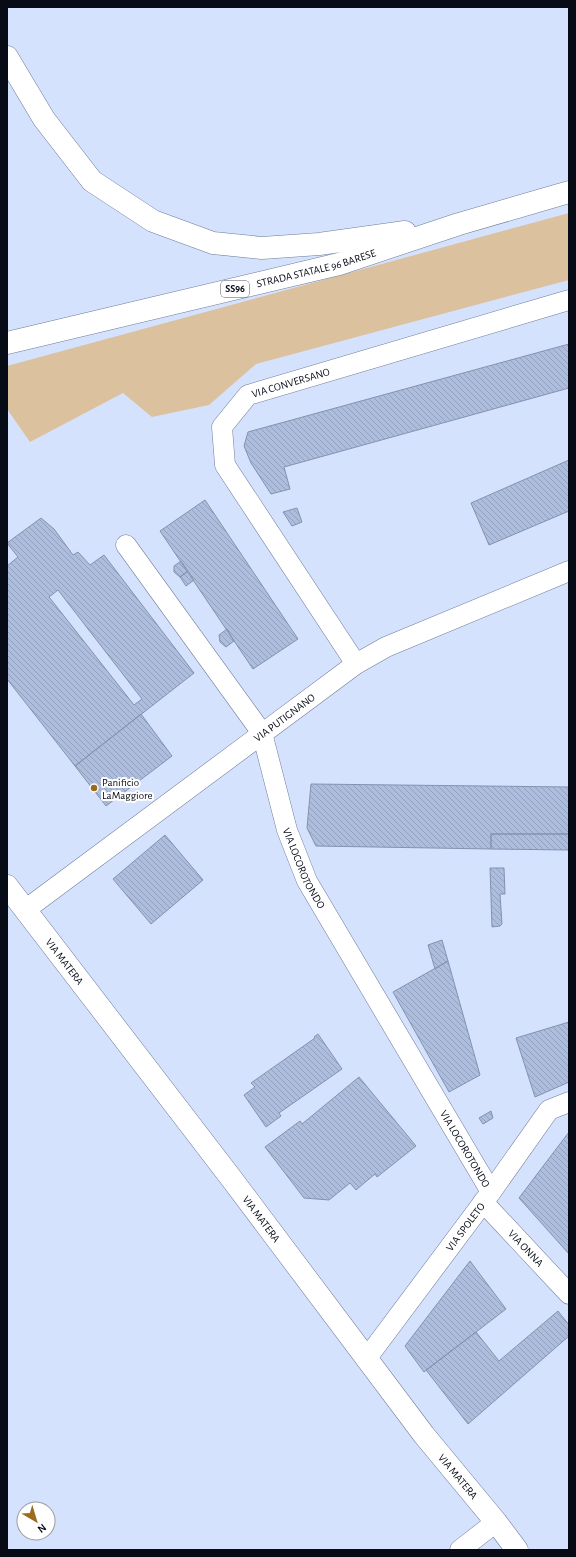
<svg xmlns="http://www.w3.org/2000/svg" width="576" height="1557" font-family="'Alegreya Sans',sans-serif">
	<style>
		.green { fill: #dcc19e }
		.building { fill: url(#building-back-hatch); stroke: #8392b1; fill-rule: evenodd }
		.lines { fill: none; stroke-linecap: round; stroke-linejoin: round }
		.minor-casing { stroke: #6e7c9a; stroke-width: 21 }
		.tertiary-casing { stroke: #6e7c9a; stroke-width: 23 }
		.primary-casing { stroke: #6e7c9a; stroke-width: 23 }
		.minor { stroke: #fff; stroke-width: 20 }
		.tertiary { stroke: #fff; stroke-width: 22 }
		.primary { stroke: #fff; stroke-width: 22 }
		.poi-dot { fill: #9c6b1f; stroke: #fff; stroke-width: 1.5 }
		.labels { text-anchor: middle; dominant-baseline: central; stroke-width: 4; stroke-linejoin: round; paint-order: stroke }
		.shield { fill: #fff; stroke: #51545c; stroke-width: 1 }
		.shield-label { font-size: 10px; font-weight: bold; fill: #070b16 }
		.street-label { font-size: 11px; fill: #070b16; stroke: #fff }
		.poi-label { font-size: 11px; fill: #070b16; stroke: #fff; text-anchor: start }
	</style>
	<defs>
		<pattern id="building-back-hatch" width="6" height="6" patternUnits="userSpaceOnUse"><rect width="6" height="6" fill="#adbdde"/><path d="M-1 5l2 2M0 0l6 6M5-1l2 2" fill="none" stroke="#93a1be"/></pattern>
	</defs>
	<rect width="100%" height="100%" fill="#d5e2fd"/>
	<path class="green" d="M569,213v67l-313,84 -47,41 -57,12 -29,-24 -93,49 -23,-33v-43z"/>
	<path class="building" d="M569,344v44l-285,79 6,22 -19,5 -20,-31 -7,-17 4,-14z
		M569,460v51l-80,34 -18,-42z
		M205,500l93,139 -45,30 -93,-138z
		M297,508l5,14 -10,4 -9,-14z
		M41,518l13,11 19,26 5,-3 12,13 14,-10 90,118 -119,93 -68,-87v-113l11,-9 -11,-14zM58,590l84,109 -8,6 -85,-108z
		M181,561l7,10 -8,6 -6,-5v-6z
		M188,571l6,9 -8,6 -6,-9z
		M227,629l7,12 -8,6 -6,-5 -1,-7z
		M141,714l31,42 -66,50 -31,-40z
		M311,784l258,3v47h-78v15l-175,-3 -9,-18z
		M491,834h78v16l-78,-1z
		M165,835l38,45 -52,44 -38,-45z
		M490,868h14l1,26h-5l2,30 -2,2 -8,1z
		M442,940l6,21 -13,8 -7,-24z
		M448,961l32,114 -31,17 -56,-100z
		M569,1022v60l-34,15 -19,-59z
		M318,1034l24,35 -63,44 2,3 -15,11 -22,-32 11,-8 -4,-4 64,-45 -1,-1z
		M359,1077l57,69 -39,31 -2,-3 -19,16 -6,-7 -21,17 -25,-2 -39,-51 35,-26 2,3z
		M491,1111l2,7 -10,6 -4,-6z
		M569,1132v122l-50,-56z
		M470,1261l36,48 -82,63 -19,-26z
		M558,1311l11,14v11l-101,88 -42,-54 50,-38 23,29z"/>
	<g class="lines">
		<defs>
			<g id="minor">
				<path id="s1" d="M126,545l136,188 25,97 20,51 184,311"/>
				<path id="s2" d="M356,664l-131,-199 -3,-38 26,-32 321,-95"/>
				<path id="s3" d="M25,910l331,-246 30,-17 183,-76"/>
				<path id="s4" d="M483,1202l86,92"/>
				<path id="s5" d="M367,1358l124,-166 58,-82 20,-8"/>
				<path d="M460,1550l36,-28"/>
			</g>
			<g id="tertiary">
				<path id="s6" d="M7,886l224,292 193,257 72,87 21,28"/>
			</g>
			<g id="primary">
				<path d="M7,57l37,62 48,62 61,40 60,22 49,5 57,-4 86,-12"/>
				<path id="s7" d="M7,343l332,-79 120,-40 110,-32"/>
			</g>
		</defs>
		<use href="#minor" class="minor-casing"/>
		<use href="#tertiary" class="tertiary-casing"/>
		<use href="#primary" class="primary-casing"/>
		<use href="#minor" class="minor"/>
		<use href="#tertiary" class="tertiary"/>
		<use href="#primary" class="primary"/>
	</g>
	<circle class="poi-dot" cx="94" cy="788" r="4"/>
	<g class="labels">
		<rect class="shield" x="221" y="281" width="28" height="16" rx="3"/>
		<g class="shield-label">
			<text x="235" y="289">SS96</text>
		</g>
		<g class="street-label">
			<text stroke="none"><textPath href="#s7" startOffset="318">STRADA STATALE 96 BARESE</textPath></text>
			<text stroke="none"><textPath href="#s2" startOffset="362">VIA CONVERSANO</textPath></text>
			<text stroke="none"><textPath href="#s3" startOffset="323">VIA PUTIGNANO</textPath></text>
			<text stroke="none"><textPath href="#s1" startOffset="374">VIA LOCOROTONDO</textPath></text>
			<text stroke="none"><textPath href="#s6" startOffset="95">VIA MATERA</textPath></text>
			<text stroke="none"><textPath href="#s1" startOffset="698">VIA LOCOROTONDO</textPath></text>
			<text stroke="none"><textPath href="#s6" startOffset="419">VIA MATERA</textPath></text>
			<text stroke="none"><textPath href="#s5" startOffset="164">VIA SPOLETO</textPath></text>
			<text stroke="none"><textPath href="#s4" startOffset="63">VIA ONNA</textPath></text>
			<text stroke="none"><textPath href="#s6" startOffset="743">VIA MATERA</textPath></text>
		</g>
		<g class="poi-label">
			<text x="102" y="782">Panificio<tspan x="102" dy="13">LaMaggiore</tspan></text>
		</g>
	</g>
	<rect width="576" height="1557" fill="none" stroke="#070b16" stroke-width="16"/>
	<g transform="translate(36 1521) rotate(142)"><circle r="19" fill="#ffffff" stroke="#9c9da2"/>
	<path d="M0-3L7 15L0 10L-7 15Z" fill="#9c6b1f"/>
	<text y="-6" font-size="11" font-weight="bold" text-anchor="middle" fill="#070b16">N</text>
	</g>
</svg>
